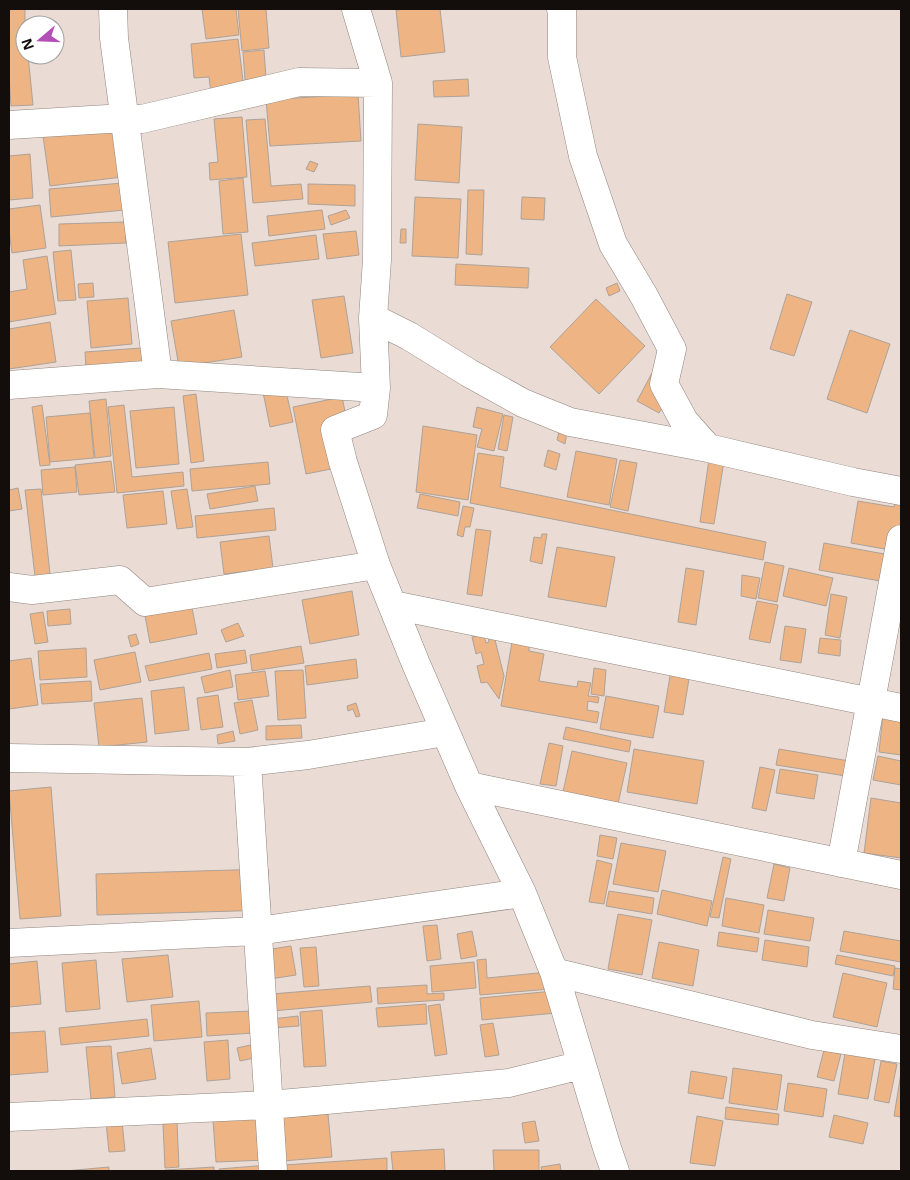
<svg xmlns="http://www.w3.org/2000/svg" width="910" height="1180" font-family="'Open Sans',sans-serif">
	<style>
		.building { fill: #eeb483; stroke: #ada299 }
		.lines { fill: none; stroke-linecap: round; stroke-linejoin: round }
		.minor-casing { stroke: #91857e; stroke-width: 29 }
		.minor { stroke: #fff; stroke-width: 28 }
	</style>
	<rect width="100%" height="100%" fill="#eadcd4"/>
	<path class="building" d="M9,9h16v46h3l5,50 -22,1 -2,-29z
		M202,9h34l3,26 -33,4z
		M238,9h28l3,39 -27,3z
		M406,9h34l5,43 -44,5 -5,-47z
		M238,39l6,50 -33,4 -2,-16 -15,1 -3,-34z
		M264,50l2,28 -21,2 -2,-28z
		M468,79l1,17 -35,1 -1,-16z
		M358,94l3,47 -91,5 -4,-46z
		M242,117l5,60 -37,3 -1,-17 9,-1 -4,-43z
		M265,119l6,67 30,-2 2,15 -50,4 -7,-83z
		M418,124l44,3 -3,56 -44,-3z
		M116,127l6,50 -72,9 -7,-50z
		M30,154l3,44 -24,2v-44z
		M310,161l8,3 -4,8 -8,-3z
		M243,178l5,54 -25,2 -4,-53z
		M123,183l2,27 -74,7 -2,-28z
		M308,184l47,1v21l-47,-2z
		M468,190h16l-2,65 -16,-1z
		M415,197l46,2 -3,59 -46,-2z
		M522,197l23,1 -1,22 -23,-1z
		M40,205l6,43 -34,5 -3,-22v-22z
		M322,210l3,19 -56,7 -2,-20z
		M346,210l4,8 -19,7 -3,-9z
		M125,222l1,21 -67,3v-22z
		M401,229h5v14h-6z
		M356,231l3,24 -32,4 -4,-25z
		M241,234l7,61 -73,8 -7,-61z
		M316,235l3,24 -64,7 -3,-23z
		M71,250l5,50 -18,1 -5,-49z
		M47,256l9,58 -47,8v-30l18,-3 -4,-29z
		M456,264l73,4 -1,20 -73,-3z
		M93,283l1,14 -15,1 -1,-14z
		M617,283l3,8 -11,5 -3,-8z
		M787,294l25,8 -18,54 -24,-7z
		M344,296l9,57 -32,5 -9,-58z
		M128,298l4,46 -41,4 -4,-47z
		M596,299l49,47 -46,48 -49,-47z
		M234,310l8,47 -63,10 -8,-46z
		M50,322l6,40 -47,7v-40z
		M850,330l40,14 -23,69 -40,-14z
		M141,348l2,17 -57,4 -1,-17z
		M652,373l23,12 -16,28 -22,-12z
		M285,387l8,35 -23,5 -7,-35z
		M196,394l8,67 -13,2 -8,-67z
		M342,397l14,67 -50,10 -13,-67z
		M106,399l5,57 -16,2 -6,-57z
		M42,405l8,60 -10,1 -8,-59z
		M124,405l8,72 51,-5 1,14 -67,7 -9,-86z
		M174,407l5,57 -43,4 -6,-57z
		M477,407l26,7 -9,37 -17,-4 5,-18 -9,-2z
		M90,413l4,45 -44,4 -4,-45z
		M504,415l9,2 -6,34 -9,-2z
		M423,426l54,9 -9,65 -52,-8z
		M560,428l7,4 -2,12 -8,-4z
		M548,450l12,4 -4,16 -12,-4z
		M576,451l41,8 -8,46 -42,-8z
		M478,453l26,4 -4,30 266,55 -3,18 -293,-57z
		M709,459l15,2 -10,63 -14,-2z
		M620,460l17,3 -9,48 -18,-4z
		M111,461l4,31 -36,3 -4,-30z
		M268,462l2,22 -78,7 -2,-22z
		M75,467l2,25 -34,3 -2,-25z
		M255,486l3,15 -48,8 -3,-15z
		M18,488l4,21 -13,2v-21z
		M41,489l10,94 -15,2 -11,-95z
		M187,489l6,38 -16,2 -6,-38z
		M163,491l4,33 -40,4 -4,-33z
		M420,494l40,8 -2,14 -41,-8z
		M896,496l5,1v55l-50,-9 7,-42 36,6z
		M463,506l11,2 -4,19h-5l-2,10 -6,-2z
		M274,508l2,22 -79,8 -2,-22z
		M476,529l15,2 -9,65 -15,-2z
		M542,534h5l-5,30 -12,-3 4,-24 7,1z
		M269,536l4,32 -49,6 -4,-32z
		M824,543l77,14 -4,27 -78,-14z
		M557,547l58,10 -9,50 -58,-10z
		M765,562l19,4 -7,36 -19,-4z
		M686,568l18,3 -8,54 -18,-3z
		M789,568l44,10 -7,28 -43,-10z
		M742,575l18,3 -4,21 -15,-3z
		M352,591l7,44 -49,9 -8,-44z
		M831,594l16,3 -7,41 -15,-3z
		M757,601l21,4 -8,38 -21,-4z
		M191,602l6,32 -47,9 -6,-33z
		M70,609l1,15 -23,2 -1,-15z
		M43,612l5,30 -13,2 -5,-30z
		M238,623l6,13 -18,6 -5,-12z
		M785,626l21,3 -5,34 -21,-3z
		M493,632l11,44 -5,23 -12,-17 -6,1 -4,-17 7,-2 -3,-12 -5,2 -4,-17 11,-3 3,9 3,-1 -2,-9z
		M136,634l3,10 -8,3 -3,-11z
		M820,638l21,2 -1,16 -22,-3z
		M512,642l17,3v6l15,3 -5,27 38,6 1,-6 13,2 -3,13 11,1 -1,6 -10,-2 -1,9 12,2 -2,11 -96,-17z
		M301,646l3,17 -52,8 -2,-16z
		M86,648l1,29 -47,3 -2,-29z
		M245,650l2,13 -30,5 -2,-14z
		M135,652l6,30 -41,8 -6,-30z
		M209,653l3,16 -63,12 -4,-15z
		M31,658l7,47 -29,4v-48z
		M356,659l2,19 -51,7 -2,-19z
		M672,664l19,3 -8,48 -19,-3z
		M594,668l12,2 -2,26 -13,-2z
		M230,670l3,17 -28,6 -4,-16z
		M303,670l3,48 -28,2 -3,-49z
		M265,671l4,25 -31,4 -3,-25z
		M91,681l1,20 -50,3 -2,-20z
		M184,687l5,43 -34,4 -4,-43z
		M218,695l5,32 -22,3 -4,-32z
		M606,696l53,10 -6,32 -53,-9z
		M142,698l5,44 -48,5 -5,-44z
		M252,700l6,30 -18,4 -6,-31z
		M356,703l4,13 -4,1 -3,-8 -5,2 -1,-5z
		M883,714l18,3v38l-22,-3z
		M301,725l1,13 -36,2v-14z
		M566,727l65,14 -2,11 -66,-13z
		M233,731l2,10 -17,3 -1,-9z
		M549,743l14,3 -7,40 -16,-2z
		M634,749l70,12 -7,43 -70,-12z
		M779,749l70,12 -3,15 -70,-11z
		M572,751l55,12 -9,41 -55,-12z
		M878,756l23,5v24l-28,-5z
		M760,767l15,3 -9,41 -14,-3z
		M780,769l38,6 -4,24 -38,-6z
		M51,787l10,129 -41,3 -11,-128z
		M871,798l30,5v55l-37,-5z
		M600,835l17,3 -4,21 -16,-3z
		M621,843l45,8 -8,41 -45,-8z
		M723,857l8,2 -12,59 -9,-1z
		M597,860l15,4 -8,40 -15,-2z
		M774,864l16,4 -6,33 -17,-3z
		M268,869l2,41 -173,5 -1,-41z
		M662,890l50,11 -5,25 -50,-12z
		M609,891l45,7 -2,16 -46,-8z
		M726,898l38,7 -5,28 -37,-7z
		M768,910l46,8 -4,23 -46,-7z
		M618,914l34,6 -10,55 -34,-6z
		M437,925l4,34 -14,2 -4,-35z
		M472,931l5,25 -16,3 -4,-25z
		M844,931l57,10v21l-61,-11z
		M719,932l40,6 -2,14 -40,-6z
		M765,940l44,7 -2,20 -45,-7z
		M659,942l40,8 -6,36 -41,-8z
		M291,946l5,29 -26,4 -5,-29z
		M316,947l3,39 -15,1 -4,-39z
		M168,955l5,42 -46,5 -5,-43z
		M837,955l58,11 -2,10 -58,-12z
		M486,959l1,19 61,-6 2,17 -70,6 -3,-35z
		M96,960l4,49 -34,3 -4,-49z
		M37,961l4,43 -32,3v-43z
		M474,962l2,26 -44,4 -2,-26z
		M895,968l6,1v21l-8,-1z
		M843,973l44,10 -10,44 -44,-10z
		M427,985v9l17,-1v7l-66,4 -1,-16z
		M370,986l2,16 -100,9 -1,-17z
		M554,991l2,22 -74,7 -2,-22z
		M199,1001l3,36 -48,4 -3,-36z
		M426,1004l1,20 -49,3 -2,-19z
		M440,1004l7,50 -12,2 -7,-50z
		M322,1010l4,56 -22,1 -4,-55z
		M252,1011l2,22 -47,3 -1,-23z
		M298,1016l1,10 -27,2v-9z
		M147,1019l2,17 -88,9 -2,-17z
		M493,1023l6,32 -14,2 -5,-32z
		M45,1031l3,41 -39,3v-42z
		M228,1040l2,39 -23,2 -3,-39z
		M255,1044l4,13 -19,4 -3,-13z
		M111,1046l4,51 -24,2 -5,-52z
		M151,1048l5,31 -34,5 -5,-31z
		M824,1050l17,4 -7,27 -17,-4z
		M845,1053l30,6 -7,40 -30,-5z
		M881,1061l16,3 -8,39 -15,-3z
		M733,1068l49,7 -5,35 -48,-7z
		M691,1071l36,6 -4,22 -35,-6z
		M901,1073v44l-7,-1z
		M788,1083l39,6 -4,28 -39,-6z
		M726,1107l53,7 -1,11 -53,-6z
		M328,1114l4,43 -50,4 -3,-43z
		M834,1115l34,8 -5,21 -34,-7z
		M697,1116l26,5 -8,45 -25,-3z
		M264,1117l3,43 -51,2 -3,-42z
		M122,1121l3,30 -16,1 -3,-30z
		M535,1121l4,20 -14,2 -3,-20z
		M177,1123l2,44 -14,1 -2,-44z
		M444,1149l1,22h-52l-2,-19z
		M493,1150h46v21h-45z
		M387,1158v13h-103v-6z
		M560,1164l1,7h-19l-1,-4z
		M268,1165v6h-48l-1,-2z
		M109,1167v4h-44z
		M214,1167v4h-49v-1z"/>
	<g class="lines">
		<defs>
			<path id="minor" d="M113,9l1,29 44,336
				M356,9l22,74 -1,177 -4,58 3,70 -3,27 -38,15 8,32 33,103 40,99 53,122 53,107 32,79 53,176 8,23
				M561,9l1,1v47l21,99 30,88 31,52 28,53 -8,35 20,37 24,27
				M9,125l115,-7 18,1 157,-37 79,1
				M373,318l36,18 60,37 54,30 47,19 138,26 145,34 48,9
				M9,385l149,-11 218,14
				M9,587l23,3 88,-10 25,22 231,-37
				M393,605l508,103
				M9,758l238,4 61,-7 137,-23
				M247,762l26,409
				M469,786l432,89
				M841,863l60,-324
				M9,943l249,-12 264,-38
				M554,972l258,63 89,14
				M9,1117l260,-12 125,-11 115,-11 73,-18"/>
		</defs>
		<use href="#minor" class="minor-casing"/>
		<use href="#minor" class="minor"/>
	</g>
	<rect width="910" height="1180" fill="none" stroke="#130e0c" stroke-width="20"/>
	<g transform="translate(40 40) rotate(251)"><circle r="24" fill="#ffffff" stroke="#a19f9e"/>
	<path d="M0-4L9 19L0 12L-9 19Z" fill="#b350b7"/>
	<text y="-8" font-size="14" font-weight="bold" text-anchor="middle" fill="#130e0c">N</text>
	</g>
</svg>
